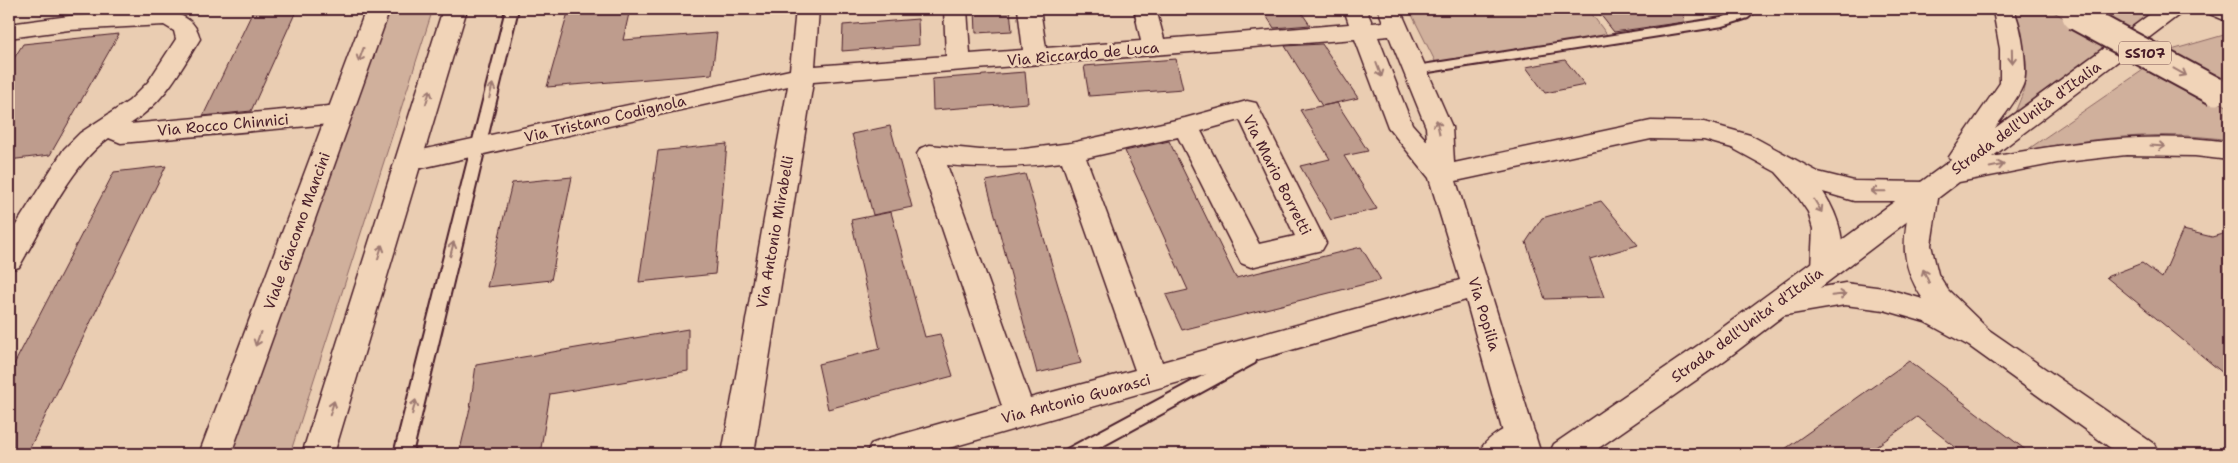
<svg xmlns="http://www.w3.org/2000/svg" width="2238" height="463" font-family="'Shantell Sans',sans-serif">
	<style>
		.green { fill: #d0b09c; stroke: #8d6864 }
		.building { fill: #be9c8d; stroke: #4a1f2b }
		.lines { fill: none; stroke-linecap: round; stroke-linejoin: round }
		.service-casing { stroke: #4a1f2b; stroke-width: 4 }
		.minor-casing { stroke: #4a1f2b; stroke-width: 3 }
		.tertiary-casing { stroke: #4a1f2b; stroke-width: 3 }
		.secondary-casing { stroke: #4a1f2b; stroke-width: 3 }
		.primary-casing { stroke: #4a1f2b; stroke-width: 3 }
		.service { fill: #f1d4b8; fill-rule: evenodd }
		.minor { fill: #f1d4b8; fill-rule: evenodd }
		.tertiary { fill: #f1d4b8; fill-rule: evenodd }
		.secondary { fill: #f1d4b8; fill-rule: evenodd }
		.primary { fill: #f1d4b8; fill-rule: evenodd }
		.primary-bridge-casing { stroke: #4a1f2b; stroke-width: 31; stroke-linecap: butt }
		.primary-bridge { stroke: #f1d4b8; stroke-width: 27 }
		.oneway { stroke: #9e7a72 }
		.labels { text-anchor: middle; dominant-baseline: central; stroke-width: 5; stroke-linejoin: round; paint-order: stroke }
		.shield { fill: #f1d4b8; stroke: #7c5555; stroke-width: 1 }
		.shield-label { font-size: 14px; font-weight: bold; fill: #4a1f2b }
		.street-label { font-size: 15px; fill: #4a1f2b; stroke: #f1d4b8 }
	</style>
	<rect width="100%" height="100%" fill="#eacdb2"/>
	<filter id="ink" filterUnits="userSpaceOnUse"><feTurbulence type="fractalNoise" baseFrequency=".02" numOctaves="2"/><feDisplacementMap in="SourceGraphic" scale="10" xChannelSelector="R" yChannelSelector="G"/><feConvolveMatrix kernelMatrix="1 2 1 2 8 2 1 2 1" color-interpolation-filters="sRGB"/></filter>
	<g filter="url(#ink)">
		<path class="green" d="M387,9h46l-143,445h-65z
			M1409,9h179l20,27 -172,27z
			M2009,9h40l63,38 -97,66c3,-9 8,-18 9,-27 5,-25 -5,-54 -15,-77z
			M2091,9h58l-2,11 -13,13z
			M2229,34v50l-61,-33 56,-16z
			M2146,68l83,39v33c-67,-10 -136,-2 -202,10z"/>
		<path class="building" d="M254,9h43l-46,102 -48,5z
			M569,9h61l-7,31 94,-7 -5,41 -165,13z
			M975,9h35l2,22 -36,2z
			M1262,9h37l11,16 -36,3z
			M1596,9h87l1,13 -70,10z
			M918,19l1,26 -77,6 1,-26z
			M119,34l-69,121 -41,5v-94l14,-22z
			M1322,44l36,54 -36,8 -37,-60z
			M1176,59l7,30 -94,7 -5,-30z
			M1565,60l20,25 -40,8 -19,-26z
			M1025,72l3,31 -95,7 -1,-31z
			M1337,103l31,48 -24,5 33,53 -46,11 -31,-54 30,-7 -30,-49z
			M890,126l22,81 -39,8 -21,-81z
			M1169,141l67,137 125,-31 20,33 -199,50 -16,-35 22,-5 -63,-139z
			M727,144l-12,130 -76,8 19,-131z
			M166,166l-139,288h-18v-80l105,-202z
			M1025,174l56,189 -44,10 -51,-192z
			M572,177l-21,103 -64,7 25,-104z
			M1601,201l37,44 -48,14 14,38 -59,2 -19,-57 16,-24z
			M891,212l34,125 15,-3 13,42 -125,33 -10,-45 62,-15 -29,-129z
			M2183,230l29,7 17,-5v146l-123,-101 36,-14 20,15z
			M688,329v42l-138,23 -10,60h-81l11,-46 6,-43z
			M1909,361l122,93h-67l-47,-37 -51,37h-88z"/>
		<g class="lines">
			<defs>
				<path id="service" d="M506,9h12l-106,445h-18z
					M1744,9h14l-10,9 -25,8 -307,48 -7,-4 7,-4 305,-48z
					M1249,351l6,2 2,5 -2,5 -167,91h-24l3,-5z"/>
				<path id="minor" d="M796,9h23l-4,57 131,-10 -2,-47h23l3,45 53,-4 -5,-41h22l6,39 95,-7 -7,-32h22l8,30 185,-15 -5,-15h22l6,14 11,-1 -5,-13h22l52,118 2,36 197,-42 53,1 46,13 68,37 36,9 72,1 9,3 4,7 -8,53 7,29 10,16 41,40 165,114 5,10h-40l-150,-108 -44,-24 -41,-12 -39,-5 -71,12 -10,-3 -4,-8 4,-8 81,-15 39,5 39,11c-23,-34 -21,-59 -12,-98h-57l-31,-9c16,24 27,57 12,84l-10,3 -10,-3 -4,-8 2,-39 -5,-17 -10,-15 -22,-25 -44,-24 -28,-8 -53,-1 -195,42 85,273h-32l-43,-154 -538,154h-62l5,-10 11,-4 120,-34 -85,-252 4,-6 9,-3 50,5 44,-1 47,-6 114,-25 62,-17 9,2 70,140 -4,7 -71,17 -10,-4 -63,-126 -92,21 76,204 298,-82 -31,-102 -41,-51 -33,-88 -542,43 -59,372h-32l66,-368 -380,85 -9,-2 -4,-7 4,-7 9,-2 382,-83zM1389,36l37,91 1,14 -15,-17 -34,-87zM1240,120l55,116 -36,8 -58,-113zM1062,162l73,208 -105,28 -83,-233c39,4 76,2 115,-3z
					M166,11c17,4 30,9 34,28 -22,35 -35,62 -70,85l210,-19 9,3 4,6 -4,6 -9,3 -219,20 -12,-5c-36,24 -67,90 -90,129l-10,3v-34l55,-87 16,-16 49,-32 19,-19 28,-43 -2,-8 -10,-6 -95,5 -60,8v-14l60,-8z"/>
				<path id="tertiary" d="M366,9h24l-159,445h-32z
					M443,9h24l-133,445h-32z
					M1520,423l11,3 5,10c-12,25 -34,18 -58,18 7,-16 26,-26 42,-31z"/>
				<path id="secondary" d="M1990,9h23c8,12 16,63 10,76 -6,15 -19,30 -28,43l162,-119h27l-4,5 -188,143c79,-15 157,-26 237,-15v18l-34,-4 -69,-1 -69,8 -98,19 -234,178 -135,94h-41l5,-10 149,-102 248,-182 -2,-3 4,-6 47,-68v-34l-6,-33z"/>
				<path id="primary" d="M2206,9h23v13l-19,-8z"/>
			</defs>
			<use href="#service" class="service-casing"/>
			<use href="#minor" class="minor-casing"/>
			<use href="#tertiary" class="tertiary-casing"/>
			<use href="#secondary" class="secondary-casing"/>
			<use href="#primary" class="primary-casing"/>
			<use href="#service" class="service"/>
			<use href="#minor" class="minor"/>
			<use href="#tertiary" class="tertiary"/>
			<use href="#secondary" class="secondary"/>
			<use href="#primary" class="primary"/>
			<defs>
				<path id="primary-bridge" d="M2076,16l139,75"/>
			</defs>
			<use href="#primary-bridge" class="primary-bridge-casing"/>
			<use href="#primary-bridge" class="primary-bridge"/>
		</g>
		<defs><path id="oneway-shaft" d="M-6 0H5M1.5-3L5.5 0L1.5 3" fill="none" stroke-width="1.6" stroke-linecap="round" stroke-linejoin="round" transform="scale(1.25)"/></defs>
		<g class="oneway">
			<use href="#oneway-shaft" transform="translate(361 55) rotate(110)"/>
			<use href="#oneway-shaft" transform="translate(2012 56) rotate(89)"/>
			<use href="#oneway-shaft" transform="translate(1379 70) rotate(69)"/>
			<use href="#oneway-shaft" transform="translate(2180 72) rotate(29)"/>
			<use href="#oneway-shaft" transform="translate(491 91) rotate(-76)"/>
			<use href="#oneway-shaft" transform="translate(428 97) rotate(-73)"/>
			<use href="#oneway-shaft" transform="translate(1438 127) rotate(-102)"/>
			<use href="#oneway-shaft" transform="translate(2158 146) rotate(4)"/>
			<use href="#oneway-shaft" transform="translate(1997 166) rotate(-11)"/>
			<use href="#oneway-shaft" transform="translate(1878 191) rotate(-179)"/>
			<use href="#oneway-shaft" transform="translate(1818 206) rotate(59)"/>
			<use href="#oneway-shaft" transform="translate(452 249) rotate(-76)"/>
			<use href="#oneway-shaft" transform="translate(380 252) rotate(-73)"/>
			<use href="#oneway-shaft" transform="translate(1926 276) rotate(-114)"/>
			<use href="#oneway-shaft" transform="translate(1839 295) rotate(-6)"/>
			<use href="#oneway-shaft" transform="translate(258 339) rotate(110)"/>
			<use href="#oneway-shaft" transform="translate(414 407) rotate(-76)"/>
			<use href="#oneway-shaft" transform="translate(332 408) rotate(-73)"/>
		</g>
	</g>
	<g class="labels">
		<rect class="shield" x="2119" y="41.5" width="52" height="23" rx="4"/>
		<g class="shield-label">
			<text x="2145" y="53">SS107</text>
		</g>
		<g class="street-label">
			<text transform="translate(1083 54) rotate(-5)">Via Riccardo de Luca</text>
			<text transform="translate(2026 118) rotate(-36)">Strada dell'Unità d'Italia</text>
			<text transform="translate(605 119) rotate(-13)">Via Tristano Codignola</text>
			<text transform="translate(223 125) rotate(-5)">Via Rocco Chinnici</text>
			<text transform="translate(1277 175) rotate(63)">Via Mario Borretti</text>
			<text transform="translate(297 231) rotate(-70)">Viale Giacomo Mancini</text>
			<text transform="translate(775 232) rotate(-80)">Via Antonio Mirabelli</text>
			<text transform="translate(1484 314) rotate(73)">Via Popilia</text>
			<text transform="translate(1747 325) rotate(-36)">Strada dell'Unita' d'Italia</text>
			<text transform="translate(1076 399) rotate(-15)">Via Antonio Guarasci</text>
		</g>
	</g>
	<rect width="2238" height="463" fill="none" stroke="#f1d4b8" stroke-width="30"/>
	<rect x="15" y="15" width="2208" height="433" fill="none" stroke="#4a1f2b" stroke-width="2" filter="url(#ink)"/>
</svg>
